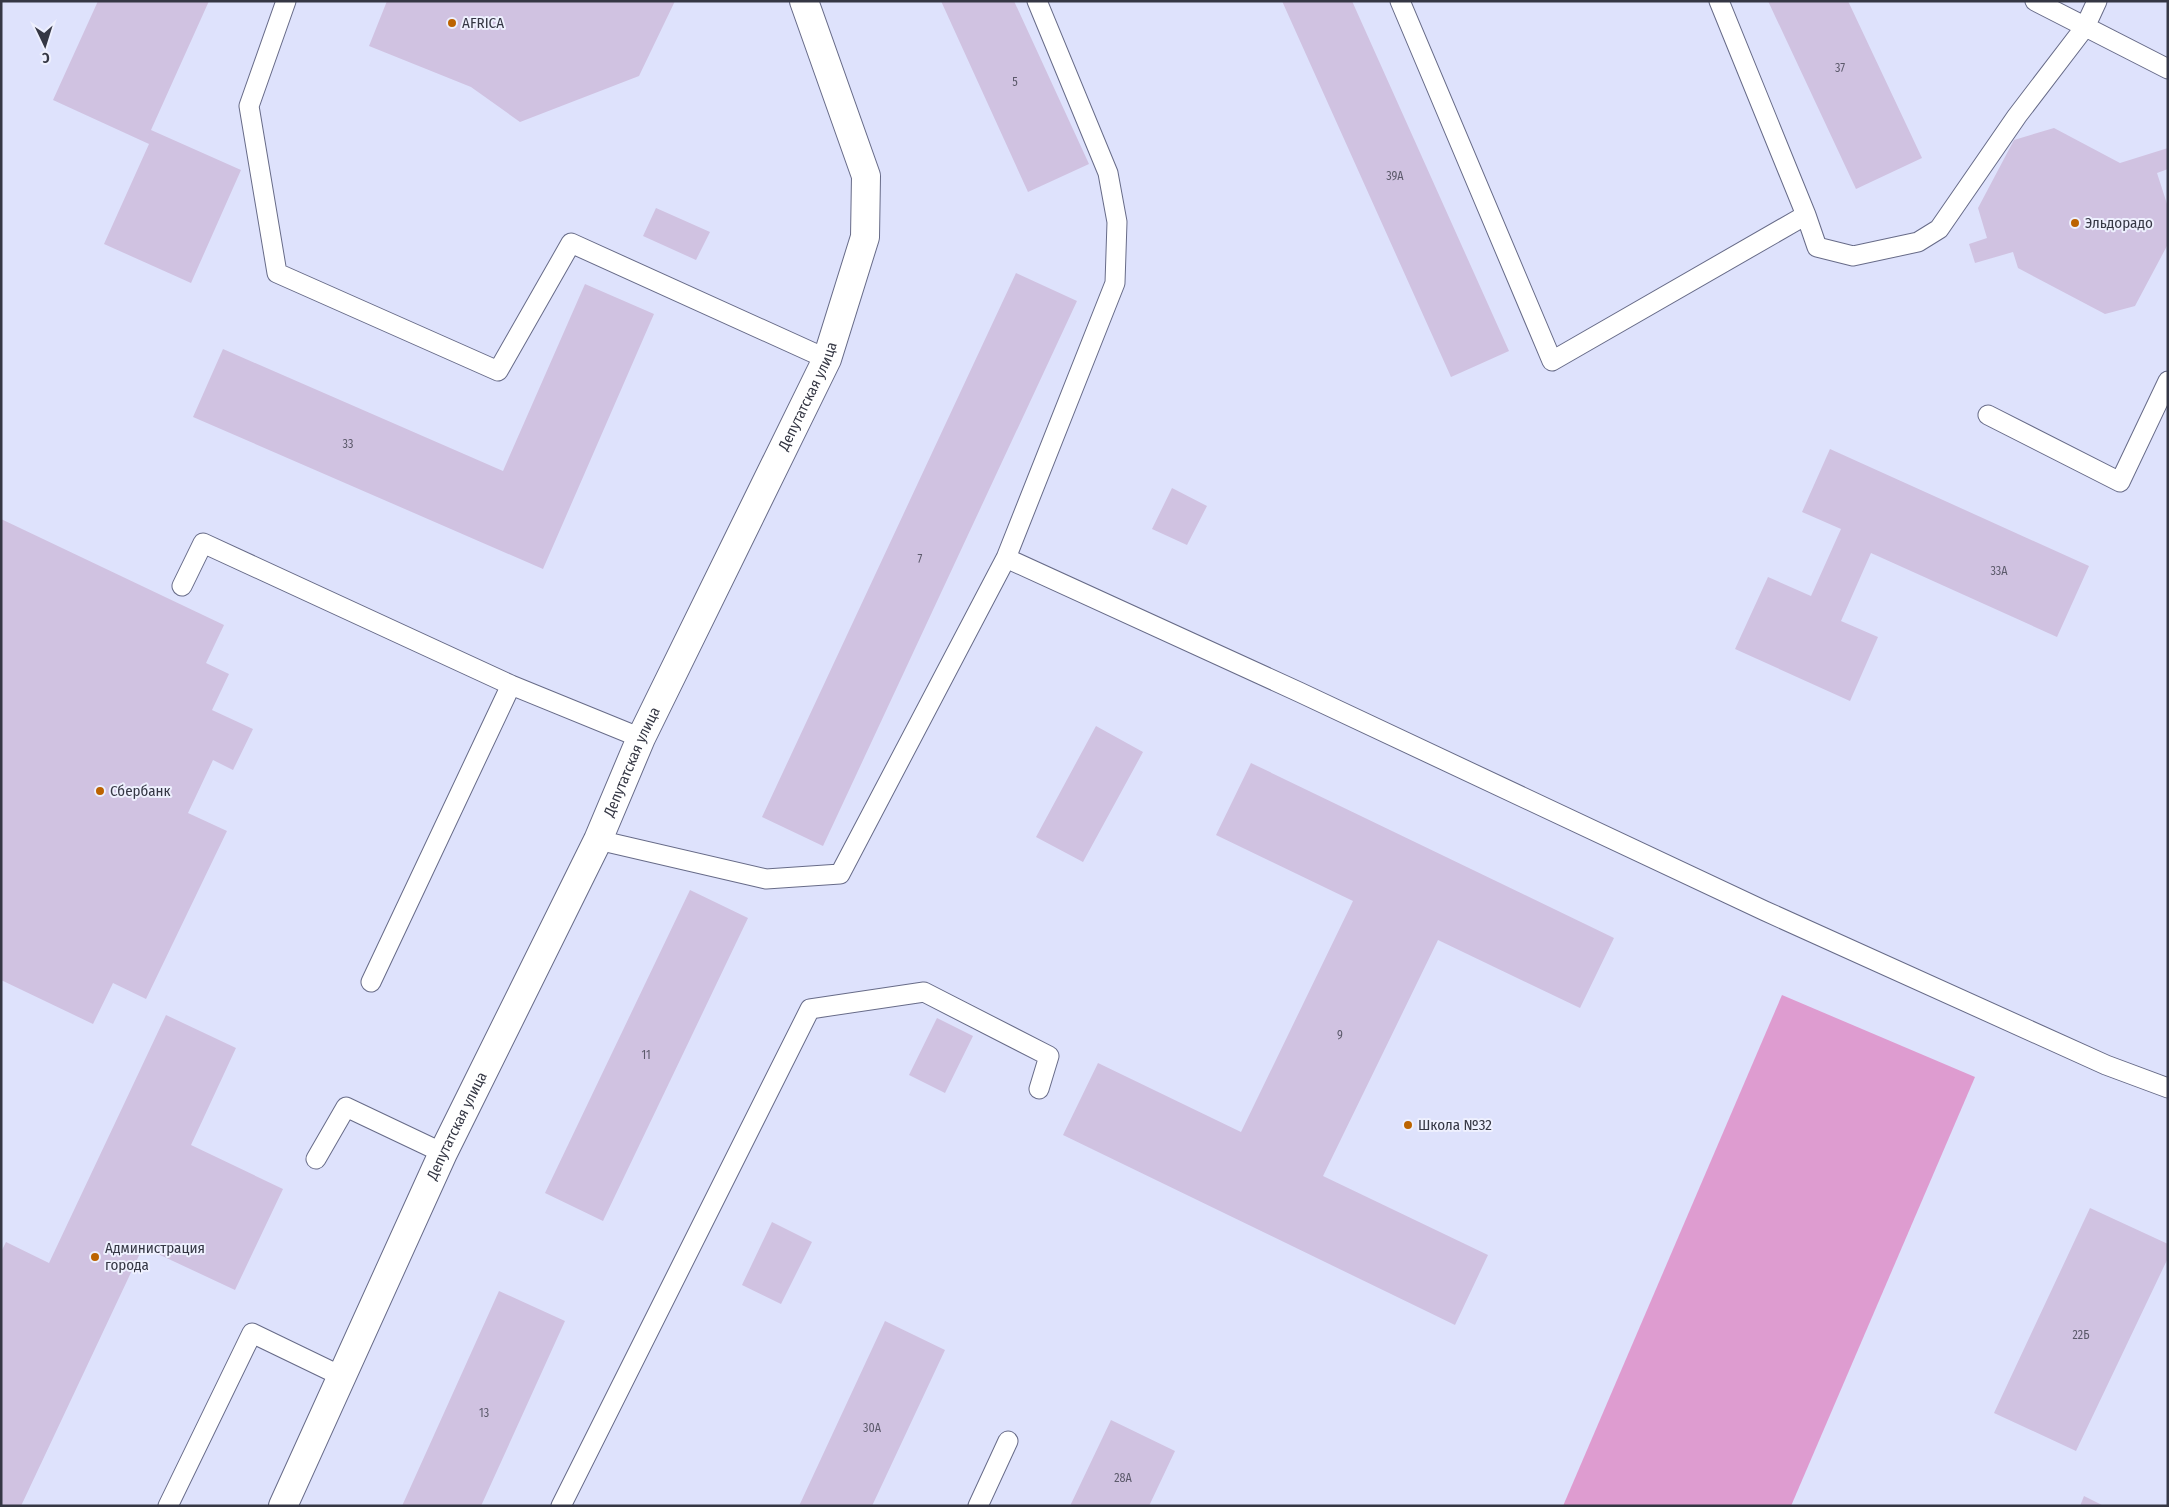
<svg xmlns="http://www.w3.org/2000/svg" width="2169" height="1507" font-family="'Fira Sans Condensed',sans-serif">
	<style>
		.green { fill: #de9cd0 }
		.building { fill: #d0c2e1 }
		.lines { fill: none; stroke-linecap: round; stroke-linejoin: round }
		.service-casing { stroke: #676b88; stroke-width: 21 }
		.tertiary-casing { stroke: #676b88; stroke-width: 30 }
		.service { stroke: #fff; stroke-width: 19 }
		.tertiary { stroke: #fff; stroke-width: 28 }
		.poi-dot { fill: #bc6300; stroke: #eef0fe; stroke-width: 2 }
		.labels { text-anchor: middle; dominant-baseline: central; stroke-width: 4; stroke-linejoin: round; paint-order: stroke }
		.number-label { font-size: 12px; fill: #5c5a6b }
		.poi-label { font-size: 15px; fill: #353744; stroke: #eef0fe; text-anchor: start }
		.street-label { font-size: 15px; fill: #353744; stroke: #eef0fe }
	</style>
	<rect width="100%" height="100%" fill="#dee2fc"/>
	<path class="green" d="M1782,995l193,82 -184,429h-228z"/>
	<path class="building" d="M98,1h111l-58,129 90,40 -50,113 -87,-39 45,-100 -96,-44z
		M387,1h288l-36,75 -119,46 -49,-35 -102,-41z
		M941,1h73l75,163 -61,28z
		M1282,1h70l157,350 -58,26z
		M1768,1h80l74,157 -66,31z
		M2054,128l66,35 48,-15v21l-11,4 11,34v37l-33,62 -30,8 -87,-46 -5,-16 -38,11 -6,-19 18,-6 -9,-30 36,-68z
		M656,208l54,24 -14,28 -53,-24z
		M1016,273l61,28 -254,545 -61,-29z
		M585,284l69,30 -111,255 -350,-152 30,-68 280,122z
		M1830,449l259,117 -32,71 -186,-84 -30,68 37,16 -28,64 -115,-52 33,-72 43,19 30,-67 -39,-17z
		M1172,488l35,18 -20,39 -35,-16z
		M1,519l223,106 -18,38 23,11 -17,36 41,19 -20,41 -20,-10 -25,53 39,18 -81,168 -33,-16 -20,41 -92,-44z
		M1096,726l47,26 -60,110 -47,-25z
		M1251,763l363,175 -34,70 -142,-68 -115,236 165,79 -33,70 -392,-190 35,-72 143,69 112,-231 -137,-66z
		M690,890l58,28 -145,303 -58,-28z
		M166,1015l70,33 -45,97 92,44 -48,101 -92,-43 -122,259h-20v-254l5,-10 43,21z
		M937,1018l36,18 -28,57 -36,-18z
		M2090,1208l78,36v14l-92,193 -82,-38z
		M772,1222l40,20 -31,62 -39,-19z
		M499,1291l66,30 -84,185h-79z
		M885,1321l60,29 -73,156h-73z
		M1111,1420l64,31 -26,55h-79z
		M2084,1496l20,10h-24z"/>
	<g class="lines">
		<defs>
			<path id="service" d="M286,1l-37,105 28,167 221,98 73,-128 256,116
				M1400,1l152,360 254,-146 11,32 36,9 65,-14 21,-13 78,-113 68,-89 12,-26
				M1719,1l87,214
				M2035,1l133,68
				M1988,415l132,67 48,-101
				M1006,558l293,134 466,219 341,154 62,23
				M182,586l21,-43 308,142 130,53
				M598,840l168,39 74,-5 166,-316 109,-275 2,-61 -9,-49 -71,-172
				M371,982l140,-297
				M316,1159l30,-52 97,46
				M168,1506l84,-173 89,43
				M561,1506l249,-497 114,-17 125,64 -10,33
				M978,1506l30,-65"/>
			<g id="tertiary">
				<path id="s1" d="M283,1506l160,-353 155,-313 43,-102 186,-379 38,-122 1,-61 -62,-175"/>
			</g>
		</defs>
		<use href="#service" class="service-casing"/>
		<use href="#tertiary" class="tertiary-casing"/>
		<use href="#service" class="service"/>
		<use href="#tertiary" class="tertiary"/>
	</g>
	<g class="poi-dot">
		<circle cx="452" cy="23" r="5"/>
		<circle cx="2075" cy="223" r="5"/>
		<circle cx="100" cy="791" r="5"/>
		<circle cx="1408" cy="1125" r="5"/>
		<circle cx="95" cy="1257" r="5"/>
	</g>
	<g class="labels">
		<g class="number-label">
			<text x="1840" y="68">37</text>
			<text x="1015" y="82">5</text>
			<text x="1395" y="176">39А</text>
			<text x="348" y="444">33</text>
			<text x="920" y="559">7</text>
			<text x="1999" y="571">33А</text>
			<text x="1340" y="1035">9</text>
			<text x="646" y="1055">11</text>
			<text x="2081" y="1335">22Б</text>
			<text x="484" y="1413">13</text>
			<text x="872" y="1428">30А</text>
			<text x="1123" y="1478">28А</text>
		</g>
		<g class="poi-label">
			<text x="462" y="23">AFRICA</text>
			<text x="2085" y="223">Эльдорадо</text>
			<text x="110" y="791">Сбербанк</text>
			<text x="1418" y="1125">Школа №32</text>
			<text x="105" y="1248">Администрация<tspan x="105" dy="17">города</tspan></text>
		</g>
		<g class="street-label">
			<text stroke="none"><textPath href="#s1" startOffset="1228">Депутатская улица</textPath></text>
			<text stroke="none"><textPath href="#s1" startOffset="822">Депутатская улица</textPath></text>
			<text stroke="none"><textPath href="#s1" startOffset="418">Депутатская улица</textPath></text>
		</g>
	</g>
	<rect width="2169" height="1507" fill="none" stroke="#353744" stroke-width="5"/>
	<g transform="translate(45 45) rotate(176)" stroke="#eef0fe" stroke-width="4" paint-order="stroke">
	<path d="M0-4L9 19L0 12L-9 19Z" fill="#353744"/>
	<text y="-8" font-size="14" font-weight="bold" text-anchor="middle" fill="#353744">С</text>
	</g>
</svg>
